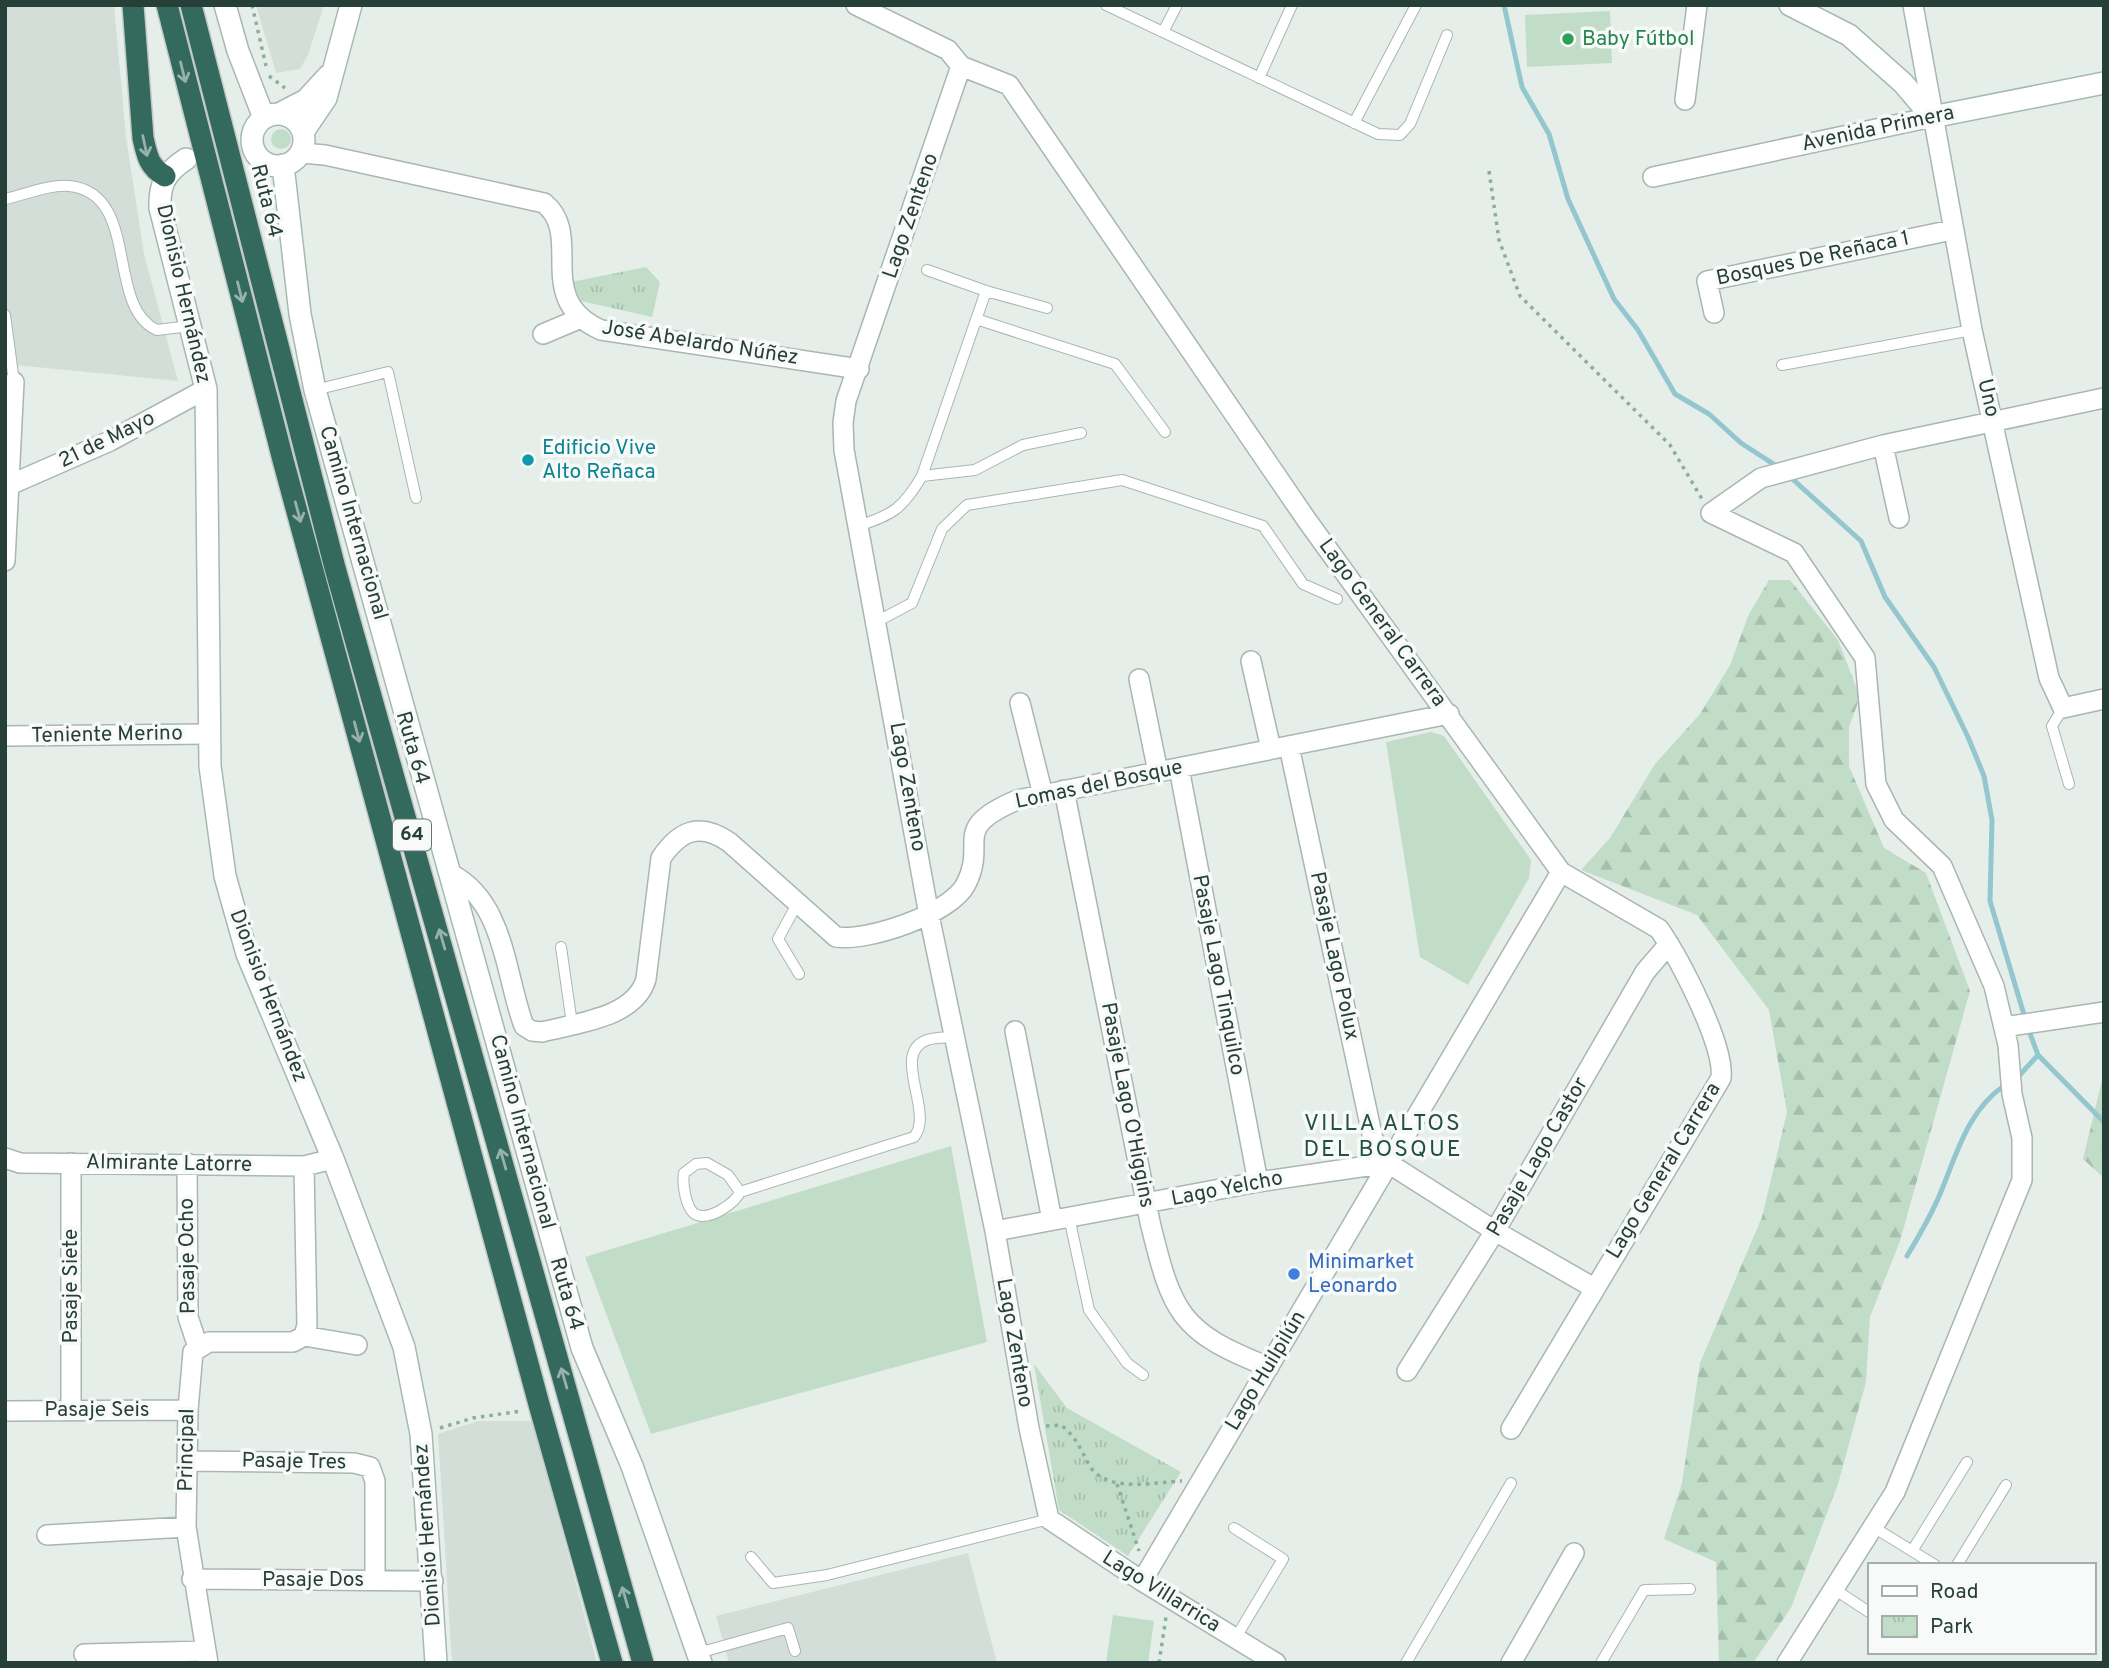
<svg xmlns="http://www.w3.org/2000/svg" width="2109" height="1668" font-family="Overpass,sans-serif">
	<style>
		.built { fill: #d4ded9 }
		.green { fill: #c1ddc8 }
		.forest { fill: url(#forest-firs) }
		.park { fill: url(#park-tufts) }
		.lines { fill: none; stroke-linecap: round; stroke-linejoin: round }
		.stream { stroke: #93c6ce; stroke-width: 5 }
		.lane-casing { stroke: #a9b6b1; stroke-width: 12 }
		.street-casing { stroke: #a9b6b1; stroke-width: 22 }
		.secondary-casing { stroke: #a5b9b2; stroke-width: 24 }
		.highway-casing { stroke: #c2c9c7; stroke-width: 24 }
		.path { stroke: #89afa2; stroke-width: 3.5; stroke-dasharray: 3.5 5; stroke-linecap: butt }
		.lane { stroke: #fff; stroke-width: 10 }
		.street { stroke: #fff; stroke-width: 19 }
		.secondary { stroke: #fff; stroke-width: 21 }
		.highway { stroke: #34695d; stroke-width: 21 }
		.oneway { stroke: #96b2aa }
		.leisure-dot { fill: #2e9e5b; stroke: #f7faf8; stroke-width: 2.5 }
		.culture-dot { fill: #0f9aa8; stroke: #f7faf8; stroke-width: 2.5 }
		.shop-dot { fill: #3f7fe0; stroke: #f7faf8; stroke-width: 2.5 }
		.labels { text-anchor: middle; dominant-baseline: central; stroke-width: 7; stroke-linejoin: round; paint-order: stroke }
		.shield { fill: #f7faf8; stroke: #657772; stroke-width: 2 }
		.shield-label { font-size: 19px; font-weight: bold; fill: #263f38 }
		.leisure-label { font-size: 21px; fill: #27864d; stroke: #f7faf8; text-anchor: start }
		.street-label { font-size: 21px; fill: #263f38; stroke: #f7faf8 }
		.culture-label { font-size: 21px; fill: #0d838f; stroke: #f7faf8; text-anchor: start }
		.shop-label { font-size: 21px; fill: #366cbe; stroke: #f7faf8; text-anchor: start }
		.neighbourhood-label { font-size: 23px; letter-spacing: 2px; fill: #235044; stroke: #f7faf8 }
	</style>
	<defs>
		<pattern id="forest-firs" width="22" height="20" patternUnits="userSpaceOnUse" patternTransform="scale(1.75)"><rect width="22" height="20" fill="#c1ddc8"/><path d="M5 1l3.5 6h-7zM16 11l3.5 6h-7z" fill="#a6bfad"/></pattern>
		<pattern id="park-tufts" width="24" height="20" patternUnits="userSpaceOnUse" patternTransform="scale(1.75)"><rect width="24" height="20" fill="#c1ddc8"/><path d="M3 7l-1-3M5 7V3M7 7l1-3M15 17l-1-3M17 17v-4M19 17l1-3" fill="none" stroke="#a6bfad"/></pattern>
	</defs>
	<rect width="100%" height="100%" fill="#e6eeea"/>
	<path class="built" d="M5,5h109l12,132 18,117 34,127 -173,-17z
		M256,5h68l-16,50 -8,14 -24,4z
		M478,1421h55l64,242h-145l-14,-229z
		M968,1553l29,110h-268l-13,-47z"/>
	<path class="green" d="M1610,11l2,52 -85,4 -2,-52z
		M271 139a10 10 0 1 1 20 0a10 10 0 1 1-20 0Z
		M1431,732l13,4 87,124 -2,18 -61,107 -48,-28 -34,-215z
		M951,1146l36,196 -336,92 -66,-177z
		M1113,1615l41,6 -6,42h-42z"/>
	<path class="forest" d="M1769,580h21l48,60 22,57 -11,30v39l35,82 42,25 44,118 -70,250 -30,76 -4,65 -28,102 -47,124 -38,55h-34l-3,-101 -52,-23 18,-56 18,-120 62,-146 25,-105 -18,-102 -72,-95 -116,-45 29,-32 45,-74 45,-50 30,-49 19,-51z
		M2104,1072v106l-21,-19z"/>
	<path class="park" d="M646,267l14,15 -8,35 -71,-16 -10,-19z
		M1034,1364l33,44 114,64 -53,84 -69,-46z"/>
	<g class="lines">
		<path class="stream" d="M1504,5l18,82 27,47 19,65 46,100 24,31 37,64 34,20 32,29 40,26
			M1788,475l73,66 24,56 49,70 34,70 16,39 8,44 -2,81 35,117
			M2028,1028l10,27 66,67
			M2017,1078l21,-23
			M1907,1256c12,-20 24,-40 33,-62 17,-40 27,-83 65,-109"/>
		<defs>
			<path id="lane" d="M1106,5l272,129 22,1 10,-11 37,-89
				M1163,32l14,-27
				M1259,78l33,-73
				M1354,123l62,-118
				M5,199c19,-4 45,-15 64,-13 72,7 36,121 88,144l33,-4
				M927,270l59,21
				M5,315l9,67
				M976,319l139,45 50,68
				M1782,365l190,-35
				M315,390l73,-18 28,126
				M922,476l53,-6 48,-25 58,-12
				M858,526c35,-11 45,-18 64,-50l64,-185 61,17
				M876,622l36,-19 30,-74 25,-24 155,-25 141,46 40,58 34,15
				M2063,708l-11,18 17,58
				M797,904l-19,35 21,35
				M561,947l11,77
				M707,1163l21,12 12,17c-5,11 -29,28 -43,23 -11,-4 -15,-31 -13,-42l12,-9z
				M740,1192l174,-55c21,-24 -24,-84 13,-97 9,-3 19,-2 28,-3
				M1069,1217l20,93 38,53 16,12
				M1873,1527l62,38
				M1234,1528l49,31 -48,80
				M1912,1551l55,-89
				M751,1557l22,26 54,-8 222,-56
				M1957,1565l49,-80
				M1834,1589l35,23
				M698,1653l90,-25 7,23
				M1406,1663l105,-180
				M1601,1663l43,-73 46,-1"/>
			<path id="street" d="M856,5l92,45 13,16 48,19 297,434 255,353 98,57c20,29 66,116 62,149l-210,351
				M1913,5l59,325 77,348 14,30 41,-9
				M961,66l-115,335 -3,22 1,27 85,465 66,316 34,197 20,91 93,62 134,82
				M1685,100l12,-95
				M301,153l24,2 219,48c41,33 -12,96 57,127l258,39
				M1653,177l279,-60
				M1714,313l-7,-32 245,-51
				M543,334l38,-16
				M1883,445l16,73
				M5,487l105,-46 96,-52
				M5,561l9,-179
				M1251,661l20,88
				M1139,679l19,93
				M1020,703l23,92
				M5,736l204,-2
				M1289,746l84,393 15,24
				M1179,768l79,414
				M1064,790l86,432c22,91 29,110 119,145
				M451,874c54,28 54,101 73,152l8,5 10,1c34,-9 93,-14 104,-53l15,-121c19,-28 39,-36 68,-16l107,95c31,5 115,-23 130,-53 22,-43 -17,-55 51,-84l432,-86
				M2004,1027l100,-15
				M1015,1031l37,189
				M5,1158l15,5 284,3 29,-7
				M187,1163l1,154 10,30
				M995,1231l263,-49 130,-19 107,68 99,57
				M304,1336l3,-11 -3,-159
				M1407,1371l88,-140 150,-259 24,-28
				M71,1409v-246
				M6,1411l182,-1
				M188,1461l166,2 16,4 5,14v99
				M47,1535l139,-8
				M192,1579l241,2
				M1142,1581l419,-709
				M84,1654l121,-3
				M208,1663l-22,-136 2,-117 5,-58 16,-10h84l11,-6 53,9
				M1511,1663l63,-110
				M1787,1663l108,-171 127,-312v-42l-10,-44 -4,-49 -14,-59 -52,-120 -48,-46 -18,-36 -11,-126 -71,-105 -83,-40 50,-35 122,-33 221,-47"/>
			<path id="secondary" d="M225,5l13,46 26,67
				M1790,5l59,30 54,48 29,34 172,-34
				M279,114l27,-14 22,-24
				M252 140a26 26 0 1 1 52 0a26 26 0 1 1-52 0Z
				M303,132l23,-34 25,-93
				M186,159c-20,13 -27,25 -26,49l46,181 4,377 15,110 22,78 86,205 71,188 17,87 15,229
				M283,165l17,149 15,76 267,958 50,118 69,197"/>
			<path id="highway" d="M133,5l10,133c4,18 6,29 22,38
				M167,5l116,455 257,948 72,255
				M191,5l144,563 308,1095"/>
		</defs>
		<use href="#lane" class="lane-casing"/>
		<use href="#street" class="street-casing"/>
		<use href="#secondary" class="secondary-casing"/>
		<use href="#highway" class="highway-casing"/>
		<path class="path" d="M252,5l14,61
			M269,76l16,12
			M1489,171l10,69 21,56 150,149 32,54
			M1046,1426l15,-1c15,12 19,23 28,40 17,29 66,17 93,16
			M440,1428l33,-10 48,-7
			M1117,1484l22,67
			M1159,1663l7,-46"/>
		<use href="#lane" class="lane"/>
		<use href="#street" class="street"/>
		<use href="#secondary" class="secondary"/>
		<use href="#highway" class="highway"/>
	</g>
	<defs><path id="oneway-shaft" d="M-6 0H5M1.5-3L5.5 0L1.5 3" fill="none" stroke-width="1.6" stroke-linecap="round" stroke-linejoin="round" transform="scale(1.75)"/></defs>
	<g class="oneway">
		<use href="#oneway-shaft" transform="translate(183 72) rotate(76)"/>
		<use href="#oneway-shaft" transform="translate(145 146) rotate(78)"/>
		<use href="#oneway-shaft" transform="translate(240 292) rotate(76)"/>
		<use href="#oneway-shaft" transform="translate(298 512) rotate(75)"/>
		<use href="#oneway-shaft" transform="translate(357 732) rotate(75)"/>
		<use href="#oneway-shaft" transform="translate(442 939) rotate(-106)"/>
		<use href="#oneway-shaft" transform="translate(503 1159) rotate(-106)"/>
		<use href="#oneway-shaft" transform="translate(564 1378) rotate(-106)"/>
		<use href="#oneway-shaft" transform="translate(625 1597) rotate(-106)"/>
	</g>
	<circle class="leisure-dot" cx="1568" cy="39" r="7"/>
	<circle class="culture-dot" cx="528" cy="460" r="7"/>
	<circle class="shop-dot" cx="1294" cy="1274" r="7"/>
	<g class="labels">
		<rect class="shield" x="393" y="819.5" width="38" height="31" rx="5"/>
		<g class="shield-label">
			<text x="412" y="835">64</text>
		</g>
		<g class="leisure-label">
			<text x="1582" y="39">Baby Fútbol</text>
		</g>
		<g class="street-label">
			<text transform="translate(1878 129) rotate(-12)">Avenida Primera</text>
			<text transform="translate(266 201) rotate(76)">Ruta 64</text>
			<text transform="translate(911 216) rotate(-71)">Lago Zenteno</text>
			<text transform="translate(1813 259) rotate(-12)">Bosques De Reñaca 1</text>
			<text transform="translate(183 294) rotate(77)">Dionisio Hernández</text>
			<text transform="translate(700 343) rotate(9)">José Abelardo Núñez</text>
			<text transform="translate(1988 398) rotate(77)">Uno</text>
			<text transform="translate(107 440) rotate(-26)">21 de Mayo</text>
			<text transform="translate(353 523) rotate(74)">Camino Internacional</text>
			<text transform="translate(1382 623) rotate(54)">Lago General Carrera</text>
			<text transform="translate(107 735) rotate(-1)">Teniente Merino</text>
			<text transform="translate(412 748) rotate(74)">Ruta 64</text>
			<text transform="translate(1099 785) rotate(-12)">Lomas del Bosque</text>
			<text transform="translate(907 787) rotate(80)">Lago Zenteno</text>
			<text transform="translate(1334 956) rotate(78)">Pasaje Lago Polux</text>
			<text transform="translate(1218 975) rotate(79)">Pasaje Lago Tinquilco</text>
			<text transform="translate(268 996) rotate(69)">Dionisio Hernández</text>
			<text transform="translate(1127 1105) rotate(79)">Pasaje Lago O'Higgins</text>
			<text transform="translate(522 1132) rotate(75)">Camino Internacional</text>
			<text transform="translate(1538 1157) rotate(-60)">Pasaje Lago Castor</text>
			<text transform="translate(169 1164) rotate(1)">Almirante Latorre</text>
			<text transform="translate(1664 1171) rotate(-59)">Lago General Carrera</text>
			<text transform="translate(1227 1189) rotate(-11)">Lago Yelcho</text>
			<text transform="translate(188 1256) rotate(-91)">Pasaje Ocho</text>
			<text transform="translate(71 1286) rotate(-90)">Pasaje Siete</text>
			<text transform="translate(566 1294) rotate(74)">Ruta 64</text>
			<text transform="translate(1014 1343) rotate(80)">Lago Zenteno</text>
			<text transform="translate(1266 1371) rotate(-59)">Lago Huilpilún</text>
			<text x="97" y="1410">Pasaje Seis</text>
			<text transform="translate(187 1450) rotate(-89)">Principal</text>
			<text transform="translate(294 1462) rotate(1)">Pasaje Tres</text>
			<text transform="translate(428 1535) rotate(-94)">Dionisio Hernández</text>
			<text x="313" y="1580">Pasaje Dos</text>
			<text transform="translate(1161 1592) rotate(32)">Lago Villarrica</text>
		</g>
		<g class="culture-label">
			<text x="542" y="448">Edificio Vive<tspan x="542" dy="24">Alto Reñaca</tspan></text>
		</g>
		<g class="shop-label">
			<text x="1308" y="1262">Minimarket<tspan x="1308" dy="24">Leonardo</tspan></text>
		</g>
		<g class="neighbourhood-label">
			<text x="1383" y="1124">VILLA ALTOS<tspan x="1383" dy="26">DEL BOSQUE</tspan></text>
		</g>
	</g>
	<rect width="2109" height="1668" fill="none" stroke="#263f38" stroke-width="14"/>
	<rect x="1868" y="1563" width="228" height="91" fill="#f7faf8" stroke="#a3afab" stroke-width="2"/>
	<rect x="1882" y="1586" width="35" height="10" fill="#ffffff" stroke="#a3afab" stroke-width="2"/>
	<text x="1930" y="1598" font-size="21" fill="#263f38">Road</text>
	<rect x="1882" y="1616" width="35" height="21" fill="url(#park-tufts)" stroke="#a3afab" stroke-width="2"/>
	<text x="1930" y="1633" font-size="21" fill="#263f38">Park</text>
</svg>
